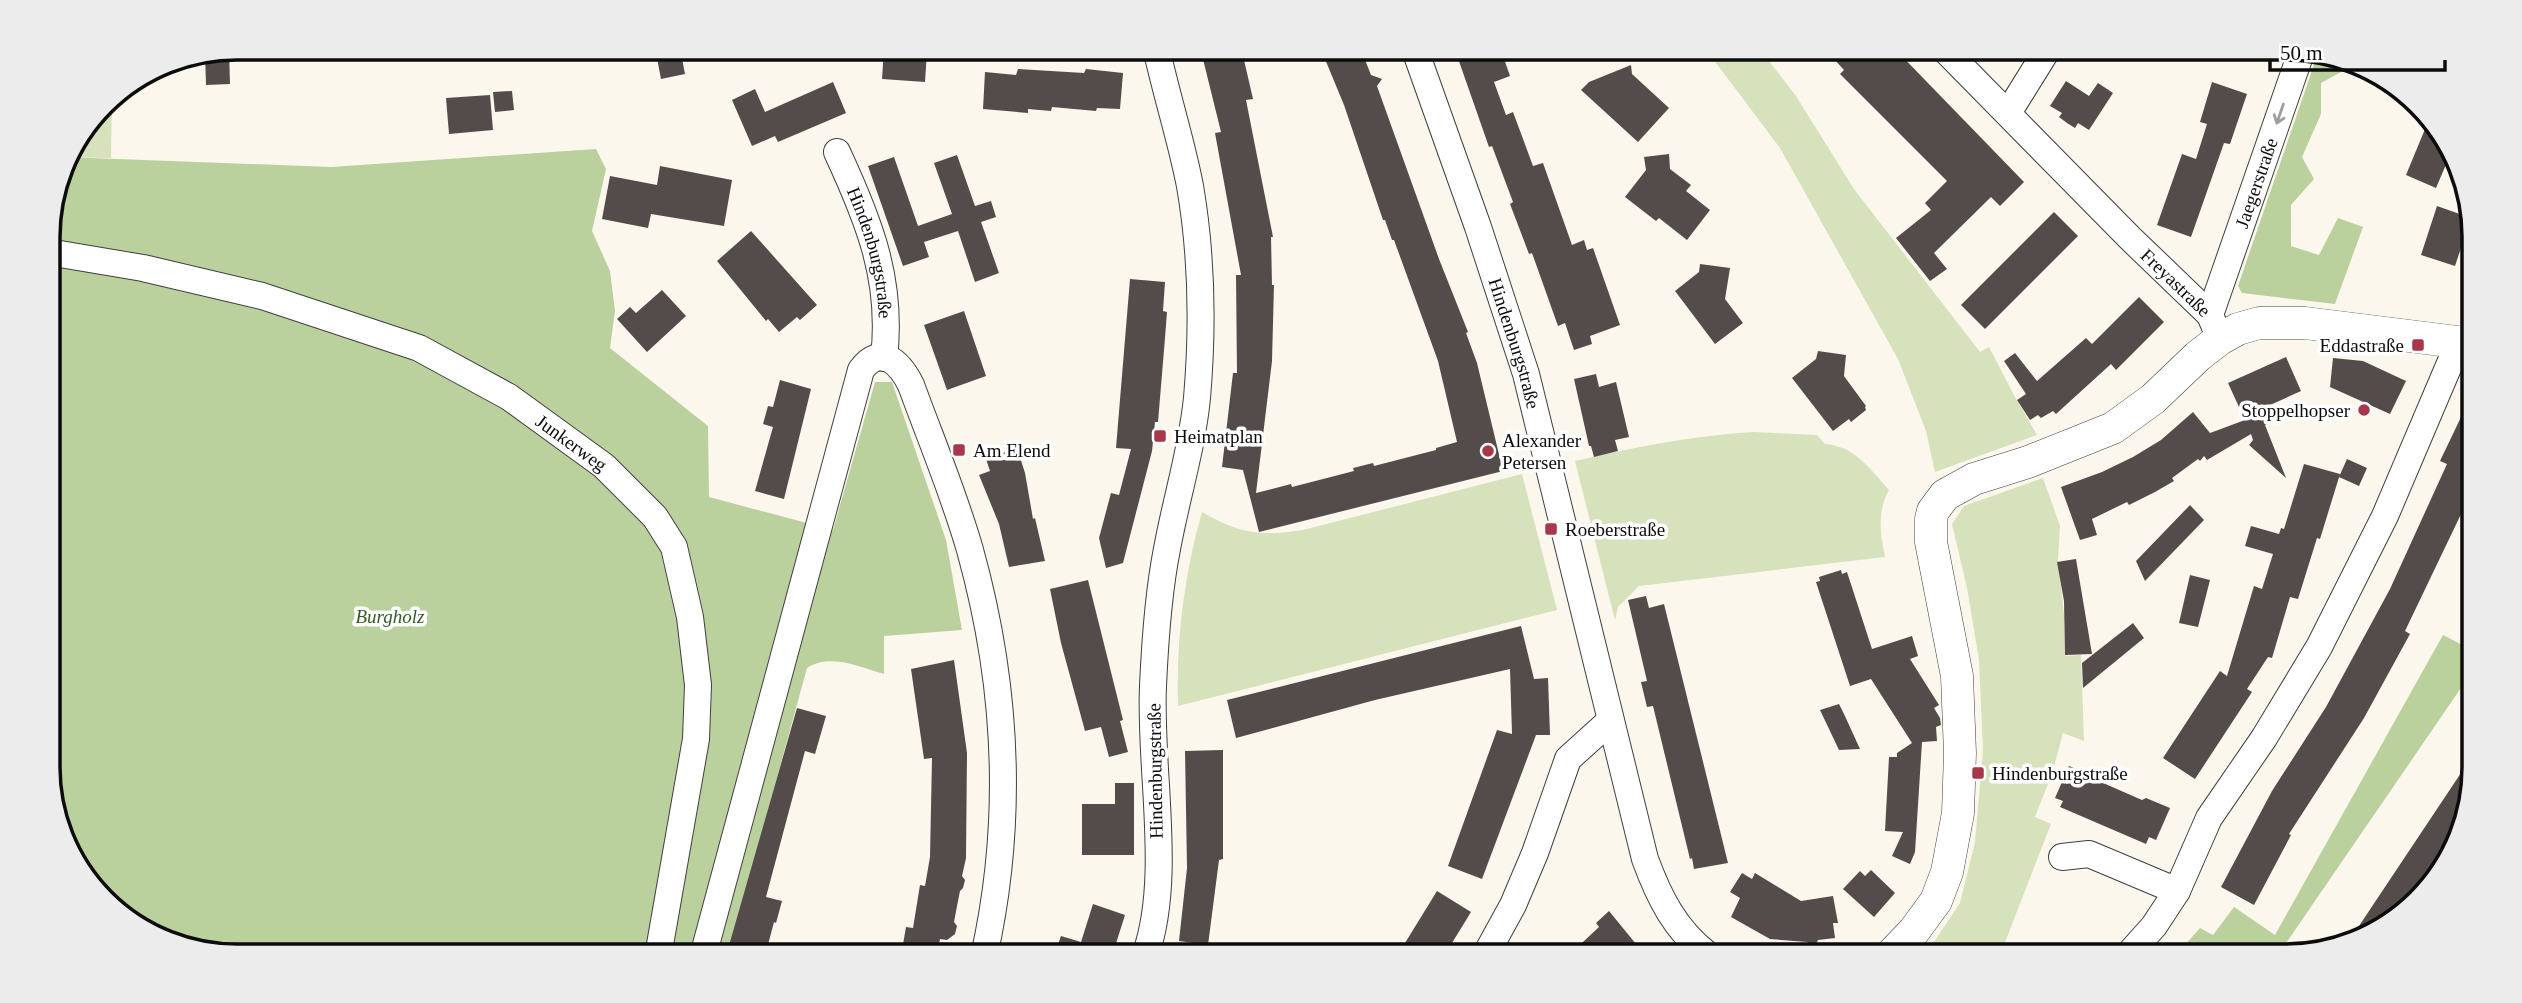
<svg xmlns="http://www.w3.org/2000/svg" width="2522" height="1003" font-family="Georgia,serif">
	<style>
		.green { fill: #d5e2bb }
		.forest { fill: #bbd19d }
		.building { fill: #534c4a }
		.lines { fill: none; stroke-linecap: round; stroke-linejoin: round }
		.minor-casing { stroke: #3f3f3f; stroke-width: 28 }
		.tertiary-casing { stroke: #3f3f3f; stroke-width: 33 }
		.minor { stroke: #fff; stroke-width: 26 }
		.tertiary { stroke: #fff; stroke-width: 32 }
		.oneway { stroke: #9e9e9e }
		.poi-dot { fill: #a9374b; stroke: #fff; stroke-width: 2.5 }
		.labels { text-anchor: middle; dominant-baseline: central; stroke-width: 7; stroke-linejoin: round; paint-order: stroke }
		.street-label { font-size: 19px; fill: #0c0c0c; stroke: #fff }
		.poi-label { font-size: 19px; fill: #0c0c0c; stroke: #fff; text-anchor: start }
		.park-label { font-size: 19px; font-style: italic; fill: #375a25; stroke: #fff }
		.rim { fill: none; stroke: #0c0c0c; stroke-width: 3.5 }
	</style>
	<rect width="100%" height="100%" fill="#fcf7ed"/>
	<path class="green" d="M1704,47h54l38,49 58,93 126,163 9,-5 26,50 22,38 -102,37 -9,-41 -28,-72 -118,-211z
		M112,94l-1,64 -46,-1 2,-4z
		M1753,432l64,3 8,9c30,2 45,25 64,46 -12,22 -9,44 -4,67l-246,29 -21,21 -3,13 -40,-159c60,-14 116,-25 178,-29z
		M1522,474l35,136 -379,96c-2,-66 6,-131 24,-194 36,21 59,25 101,18z
		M2043,478l17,48 -2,34 6,55 1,41 16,-1 3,86 -21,-8 -11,41 -17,43 16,7 -51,131h-79l13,-13 26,-39 15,-61 8,-91 -4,-91 -12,-72 -15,-64 12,-18z"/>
	<path class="forest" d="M2318,53l29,4 9,7 -35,19v31l-19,43 12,22 -23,26v41l28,9 19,-37 25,9 -28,77 -93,-11 -4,-7z
		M596,149l10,20 -14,62 18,40 5,40 -5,37 98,78 1,71 124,33 42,-148h17l54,158 16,90 -78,6v38c-26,-7 -53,-21 -77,-6l-79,288h-492l-61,-10 -81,-55 -43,-88 -3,-579 17,-67 266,10z
		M2443,635l31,16v18l-196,286h-102l24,-27 13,7 21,-28 41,28z"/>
	<path class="building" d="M1200,47h41l12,52 -7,1 27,137h-2l1,48h2l-2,76 -16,132 35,-9 1,3 62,-16 -1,-3 20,-5 1,3 62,-16v-2l21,-6 -19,-81 -44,-121h-2l-7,-20h-2l-39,-115 -24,-58h40l11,28 11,4 -5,7 62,173 29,73 -2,1 11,30 26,108 -244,61 -16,-62 -21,-3 11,-94h4l-1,-98h5l-26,-142 6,-1z
		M1454,47h46l10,29 -16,6 12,33 7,-3 20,54 10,-3 29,82 12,-5 3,10 6,-2 27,77 -30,11 2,8 -18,6 -9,-27 -7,3 -26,-73 -3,1 -19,-50 3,-2 -21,-56 -3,1z
		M1823,47h70l131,135 -24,24 -9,-9 -57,56 13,16 -17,12 -34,-43 35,-28 -6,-7 22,-22 -107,-107 4,-4z
		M680,48l5,26 -24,5 -5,-26z
		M229,49l1,35 -24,1 -1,-32z
		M884,49l43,3 -2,30 -43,-3z
		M1631,65l1,9 37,34 -31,34 -57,-52 8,-8z
		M1018,69l66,4 2,-4 37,4 -3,36 -23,-1 -1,3 -44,-4 -1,4 -23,-2v4l-45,-4 2,-37 31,3z
		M2066,81l23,15 9,-13 15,10 -24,37 -11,-7 -3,5 -8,-5 -8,-6 3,-4 -12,-7z
		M833,82l13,31 -68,29 -3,-6 -23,10 -20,-46 23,-11 10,23z
		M2212,82l35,12 -17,50 -6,-1 -33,94 -34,-12 25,-71 14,5 11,-35 -7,-2z
		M512,91l2,19 -19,2 -2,-20z
		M490,95l3,35 -44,4 -3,-36z
		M2430,117l5,4 15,34 -14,33 -30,-13z
		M1669,154l1,15 21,16 -5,6 24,19 -23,30 -28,-22 -3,3 -31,-24 21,-27 -2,-13z
		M957,155l18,51 16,-5 5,16 -15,5 18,51 -24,9 -17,-51 -34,11 5,15 -26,9 -35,-100 26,-9 24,69 34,-12 -18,-51z
		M660,166l72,14 -8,46 -73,-12 -3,14 -46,-9 8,-43 47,9z
		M2437,206l34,12 -16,48 -34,-11z
		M2054,212l24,24 -93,93 -24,-24z
		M751,231l66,74 -17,15 -3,-3 -18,15 -11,-13 -2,2 -49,-60z
		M1700,264l30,4 -5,31 18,24 -28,21 -40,-53 24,-19z
		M1130,279l35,3 -2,29 4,1 -2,26 -7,84h-3l-3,29 -29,112 -17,5 -7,-30 12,-45 8,2 12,-46 -15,-1z
		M662,290l24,26 -39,36 -30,-33 13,-12 6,6z
		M2139,297l25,25 -48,48 -5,-6 -55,50 -3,-3 -12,7 -3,-3 -8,5 -13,-20 9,-6 -22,-33 11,-8 22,28 49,-43 6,6z
		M964,311l22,65 -39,14 -23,-65z
		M1818,351l28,4 -2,21 22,30 -1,1 1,3 -15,12 -2,-3 -16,12 -41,-53 24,-19z
		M2286,357l15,34 -42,19 2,4 13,-5 4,9 -13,7 21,53 -37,-33 4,-5 -2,-6 -44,26 -3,-4 -4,5 -2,-2 -26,19 2,3 -19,11 -26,13 -2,-3 -35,17 5,16 -17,5 -19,-53 41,-15 31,-15 28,-17 32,-28 17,21 35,-13 -17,-37z
		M2333,358l30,3 43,20 -16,33 -60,-27z
		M1596,374l3,13 17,-5 13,55 -14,3 3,11 -24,6 -3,-11h-2l-15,-67z
		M780,380l31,9 -27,110 -29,-8 18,-64 -10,-3 5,-18 5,1z
		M2474,390v97l-69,144 5,3 -46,84 -75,116 2,1 -37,70 -33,-18 51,-96 54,-84 64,-118 57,-125 -7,-3z
		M1017,448l8,25 8,46 2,-1 10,43 -36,6 -10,-43 -20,-49 11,-4 -4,-12z
		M2347,459l20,9 -8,18 -20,-9z
		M2304,464l36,10 -20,65 -3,-1 -19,61 -8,-2 -18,61 -4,-1 -21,32 5,3 -57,87 -32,-21 57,-87 7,5 27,-90 8,3 11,-35 -28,-8 6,-20 28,8 2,-6 3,1z
		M2190,505l14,15 -59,61 -9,-20z
		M2076,559l16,95 -27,1 -1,-54 -7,-39z
		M1841,570l1,4 5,-2 25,77 40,-13 6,20 -8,3 29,46 -5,3 6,10 1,7 -5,2 1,14 -15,1 -7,110 -5,12 -18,-8 11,-24 -18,-1 4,-74h8v-4l15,-10 -41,-64 -21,7 -34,-104 4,-1 -1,-4z
		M2190,575l20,5 -12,47 -19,-4z
		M1088,580l35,140 -3,1 8,31 -19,5 -8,-30 -16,4 -24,-88 -11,-54z
		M1646,596l3,12 15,-4 64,259 -34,6 -2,-11 -2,1 -37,-153 -6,1 -6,-25 6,-1 -19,-81z
		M2133,623l11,15 -61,50 -1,-25z
		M1521,626l13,53 14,-1 2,57h-14l-54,144 -34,-13 49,-136 15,4 -2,-65 -135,31 -139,38 -9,-38z
		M954,660l13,93 -1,105 -4,18 3,4 -2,8 -3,3 -3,15 -3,16 3,4 -2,8 -8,6 -7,-1 -3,17h-36l5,-29 7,1 7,-43 5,1 5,-29 2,-99 -8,1 -13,-90z
		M1839,704l5,10 16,35 -21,1 -19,-40z
		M797,708l29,8 -11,38 -10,-3 -39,146 16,4 -6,22 -2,-1 -9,34h-39z
		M1223,750v109l-4,1 -11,85 -29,-4 8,-73 -2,-117z
		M2475,752v15l-10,61 -65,89 -47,18z
		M2069,766l23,9 2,4 48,21 4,-2 24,10 -14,32 -7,-3 -3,7 -86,-37 3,-6 -8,-3z
		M1115,783h19v72h-52v-51h33z
		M1871,870l24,23 -21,24 -31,-28 17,-18 5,5z
		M1742,873l10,6 3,-6 46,28 32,-5 5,27h-5l2,15 -17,2 -3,7 -8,-5 -37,-3 -39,-22 9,-19 -10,-6z
		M1437,891l34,21 -27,44h-47z
		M1093,904l32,11 -13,41h-58l7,-20 20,6z
		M1609,911l36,44 -77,1 31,-29 -3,-4z"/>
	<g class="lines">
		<defs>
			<g id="minor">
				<path id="s1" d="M1414,47l64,180 48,147 119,485c14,38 30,71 63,96"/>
				<path id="s2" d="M1942,47l188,191 80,77 10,24"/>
				<path d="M2008,113l41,-66"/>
				<path id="s3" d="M837,152c32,69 56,128 47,206"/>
				<path id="s4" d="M48,252l95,16 119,28 157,52 90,49 95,69 51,51 19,30 16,70 8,68 -2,54 -38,217"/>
				<path id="s5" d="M2210,315l92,-265"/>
				<path d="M2062,857l27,-3 88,37"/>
				<path d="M2128,955l26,-29 23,-35 32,-73 55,-80 55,-91 66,-131 74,-174"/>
				<path d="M703,956l158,-586c20,-27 39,-7 50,15 20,55 43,109 59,165 37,133 44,271 14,406"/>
				<path d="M1145,956c28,-78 4,-187 8,-270 2,-45 5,-92 14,-137 9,-50 25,-100 30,-151 6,-70 5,-142 -7,-212 -9,-47 -24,-92 -34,-139"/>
				<path d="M1485,956l28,-51 22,-52 33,-94 42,-38"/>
			</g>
			<path id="tertiary" d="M1891,955l23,-24 22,-30 11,-29 11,-59 2,-60 -3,-77 -26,-134v-23l2,-8 12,-16 29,-16 54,-17 85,-34 40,-29 45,-43 22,-17 18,-10 21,-6h46l168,21"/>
		</defs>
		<use href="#minor" class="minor-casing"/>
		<use href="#tertiary" class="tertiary-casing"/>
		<use href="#minor" class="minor"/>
		<use href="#tertiary" class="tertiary"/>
	</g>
	<defs><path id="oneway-shaft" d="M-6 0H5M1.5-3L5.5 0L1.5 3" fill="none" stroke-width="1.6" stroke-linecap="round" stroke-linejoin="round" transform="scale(1.75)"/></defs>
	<use class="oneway" href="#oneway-shaft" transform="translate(2280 114) rotate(109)"/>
	<g class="poi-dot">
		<rect x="2411" y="338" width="14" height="14" rx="3.5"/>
		<circle cx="2364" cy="410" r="7"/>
		<rect x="1153" y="429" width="14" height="14" rx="3.5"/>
		<rect x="952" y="443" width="14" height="14" rx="3.5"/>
		<circle cx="1488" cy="451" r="7"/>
		<rect x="1544" y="522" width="14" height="14" rx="3.5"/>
		<rect x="1971" y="766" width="14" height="14" rx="3.5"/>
	</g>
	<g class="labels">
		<g class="street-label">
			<text stroke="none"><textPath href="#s5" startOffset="140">Jaegerstraße</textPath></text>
			<text stroke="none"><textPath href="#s3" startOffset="107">Hindenburgstraße</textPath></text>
			<text stroke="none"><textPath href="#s2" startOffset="332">Freyastraße</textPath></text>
			<text stroke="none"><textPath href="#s1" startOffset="313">Hindenburgstraße</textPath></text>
			<text stroke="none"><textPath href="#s4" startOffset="564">Junkerweg</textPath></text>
			<text transform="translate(1155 771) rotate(-91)">Hindenburgstraße</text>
		</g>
		<g class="poi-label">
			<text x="2404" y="345" text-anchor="end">Eddastraße</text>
			<text x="2350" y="410" text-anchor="end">Stoppelhopser</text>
			<text x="1174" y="436">Heimatplan</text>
			<text x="1502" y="440">Alexander<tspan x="1502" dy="22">Petersen</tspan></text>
			<text x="973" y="450">Am Elend</text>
			<text x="1565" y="529">Roeberstraße</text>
			<text x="1992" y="773">Hindenburgstraße</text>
		</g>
		<g class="park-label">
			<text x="390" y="616">Burgholz</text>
		</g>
	</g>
	<path d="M0 0H2522V1003H0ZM237 60H2285A177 177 0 0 1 2462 237V767A177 177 0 0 1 2285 944H237A177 177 0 0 1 60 767V237A177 177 0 0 1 237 60Z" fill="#ececec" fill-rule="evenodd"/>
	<path class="rim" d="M237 60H2285A177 177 0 0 1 2462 237V767A177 177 0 0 1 2285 944H237A177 177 0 0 1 60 767V237A177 177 0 0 1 237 60Z"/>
	<path d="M2270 60v10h175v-10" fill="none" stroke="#0c0c0c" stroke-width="3.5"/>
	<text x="2280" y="60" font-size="21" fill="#0c0c0c" stroke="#ffffff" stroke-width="5" paint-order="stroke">50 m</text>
</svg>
